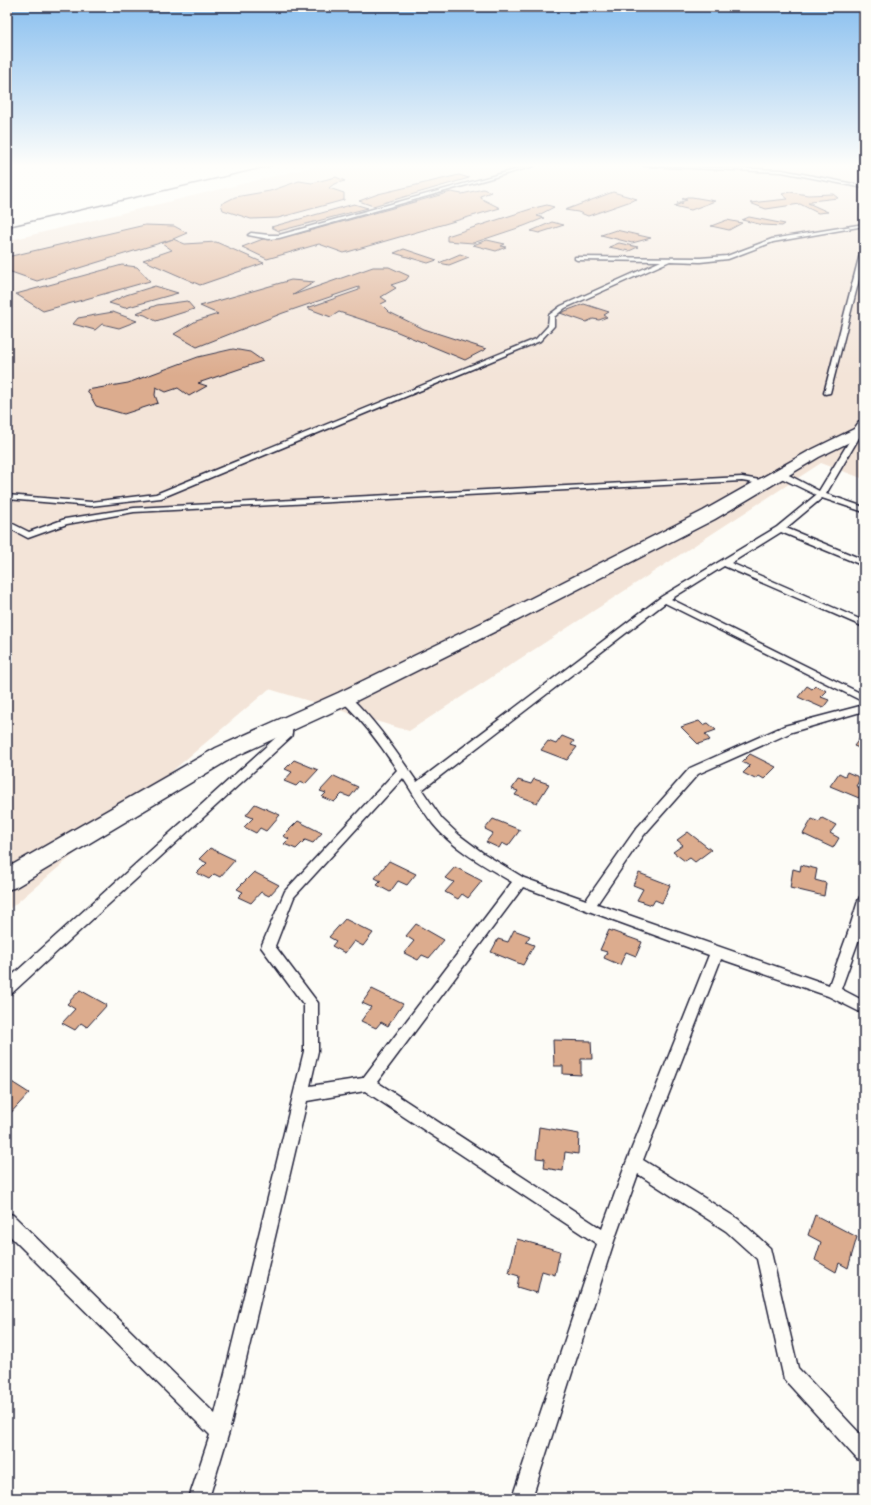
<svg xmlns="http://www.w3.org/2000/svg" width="871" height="1505" font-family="Kalam,sans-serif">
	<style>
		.built { fill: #f3e4d8 }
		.building { fill: #dcac8e; stroke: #22223b }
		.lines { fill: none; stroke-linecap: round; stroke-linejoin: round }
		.service-casing { stroke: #22223b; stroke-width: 3 }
		.minor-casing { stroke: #22223b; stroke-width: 3 }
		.service { fill: #fdfcf7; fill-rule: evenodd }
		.minor { fill: #fdfcf7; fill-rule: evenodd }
		.rail { stroke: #22223b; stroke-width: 1.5 }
	</style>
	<rect width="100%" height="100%" fill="#fdfcf7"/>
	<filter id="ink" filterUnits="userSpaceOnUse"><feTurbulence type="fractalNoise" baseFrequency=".025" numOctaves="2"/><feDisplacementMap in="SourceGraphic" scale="8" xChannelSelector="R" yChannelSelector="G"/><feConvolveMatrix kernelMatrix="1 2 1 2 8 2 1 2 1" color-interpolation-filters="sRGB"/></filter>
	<g filter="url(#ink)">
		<path class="built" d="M316,166h548v313l-43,-16 -412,268 -140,-42 -262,222v-670z"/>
		<path class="building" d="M459,175l10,3 -96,28 -14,-5 19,-7z
			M336,177l9,4 -11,3 -5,4 15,5v7l-66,18 -27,1 -28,-9 -2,-6 14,-7 35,-6 29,-10 13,2z
			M483,189l8,3 -11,4 2,3 18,9 -156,45 -25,-9 -52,15 -25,-12 21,-8 23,-5h12l153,-42 11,2z
			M613,192l24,7 -49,17 -10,-4 -13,-2z
			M790,192l18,3 25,-1 5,4 -27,3 2,2h-5l20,9 -10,1 -18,-9 -34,5 -16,-6 38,-4 -6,-5z
			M687,197h5l23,4 -24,9 -17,-4 9,-3h-6l10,-3 -5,-1z
			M354,204l14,4 -89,23 -8,-4z
			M547,205l7,2 -17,9 7,2 -20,8 -51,17 -26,-2v-5l87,-28z
			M749,217l36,7 -3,2 -19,-1 -21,-5z
			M727,220l15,3 -13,7 -18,-4z
			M552,222l12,3 -25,8 -8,-2z
			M145,225l29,1 13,7 -14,6 -136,42 -26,-9 -4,-4v-11z
			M616,230l35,8 -19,5 -31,-8z
			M173,239l12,5 31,-2 48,21 -64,22 -57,-25 29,-10 -10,-7z
			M487,240l18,4 -4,2 5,1 -10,4 -23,-6z
			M619,243l19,4 -9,4 -20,-4z
			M404,249l33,11 -9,3 -34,-10z
			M460,254l9,3 -20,8 -10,-2z
			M122,265l15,2 13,14 -107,30 -27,-17z
			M373,267h16l20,9 -3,4 -15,5 5,3 -15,9 6,4 -6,3 8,8 35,17 62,20 -21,11 -77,-32 -49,-16 -8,5 -24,-9 52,-18v-3l-76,26 -86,34 -23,-13 22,-13 22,-7 -18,-8 91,-26 24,2 -22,13z
			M155,286l23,7 -53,15 -16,-5 17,-8z
			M187,301l7,8 -38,12 -11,-6 -9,-2 21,-8z
			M584,304l25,8 -5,3 3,2 -8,3 -6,-1 -7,3 -26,-9z
			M113,312l24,9 -18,7 -17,-4 -7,6 -22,-6 5,-6z
			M233,349l17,3 13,9 -65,22 9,3 -18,10 -11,-8 -12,4 -10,-5 -1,8 3,8 -34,11 -28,-8 -9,-16 41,-7 70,-26z
			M807,686l5,3 3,-3 12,5 -6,6 8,3 -6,8 -25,-11z
			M699,721l4,4 5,-2 8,7 -11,4 5,6 -12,4 -17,-17z
			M863,734l1,1v15l-10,-4z
			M562,736l12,5 -3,4 6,2 -10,13 -26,-10 7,-9 8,3z
			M750,754l26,13 -12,12 -5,-3 -4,3 -12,-6 7,-7 -8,-4z
			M294,760l24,10 -13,14 -5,-2 -4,4 -12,-5 8,-9 -7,-3z
			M847,772l14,6 -5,8 8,4 -5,8 -29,-12 9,-13 6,3z
			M334,776l24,11 -8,10 -8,-3 -8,8 -12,-5 4,-4 -6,-2z
			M534,779l15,5 -12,19 -22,-8 3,-4 -6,-2 6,-9 13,4z
			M255,804l25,11 -14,16 -6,-3 -4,5 -12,-6 9,-9 -7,-3z
			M822,818l14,7 -6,8 9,5 -6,10 -30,-14 9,-15 7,3z
			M493,819l27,11 -12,16 -6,-3 -3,5 -13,-6 7,-9 -8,-4z
			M298,821l24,12 -9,10 -8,-3 -9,9 -12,-5 5,-5 -6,-3z
			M688,832l23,18 -16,12 -5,-4 -5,3 -12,-9 10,-7 -6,-5z
			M210,848l25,12 -15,17 -6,-3 -5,5 -12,-6 10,-10 -8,-4z
			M389,861l27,13 -9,11 -9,-4 -8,11 -13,-7 4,-4 -6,-3z
			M801,865l16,4 -2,11 11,3 -2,13 -34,-8 3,-19 7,2z
			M455,867l27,14 -14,17 -6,-4 -4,5 -13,-7 9,-10 -9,-4z
			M254,872l25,13 -10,11 -8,-4 -10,11 -13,-6 5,-5 -6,-3z
			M639,873l31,12 -8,18 -7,-3 -3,5 -15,-5 6,-11 -10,-4z
			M345,919l28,14 -10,13 -9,-5 -9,12 -13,-7 4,-5 -7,-4z
			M416,924l28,16 -15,18 -7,-3 -4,5 -14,-7 10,-12 -8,-5z
			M514,930l16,6 -4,6 8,3 -11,20 -32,-13 7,-13 10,3z
			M609,930l33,12 -6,14 -10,-4 -6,13 -16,-7 3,-6 -7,-2z
			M372,989l31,15 -15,22 -7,-4 -5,6 -15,-7 10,-14 -9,-4z
			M80,990l27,15 -20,22 -6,-4 -6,7 -13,-7 13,-14 -8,-5z
			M553,1040l38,1 1,18h-11v16l-18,-1v-8h-9z
			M7,1079l22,14 -22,24z
			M539,1127l40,7 -1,20 -13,-2 -2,19 -19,-3 1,-9 -9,-1z
			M815,1215l42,22 -9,31 -9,-5 -3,9 -21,-12 6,-18 -13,-7z
			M517,1239l43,12 -5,24 -13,-4 -5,22 -20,-6 2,-11 -10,-3z"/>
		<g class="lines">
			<defs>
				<path id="service" d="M529,166h5l-255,72 -10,1 -21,-4 3,-2 18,2h10z
					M644,166l138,4 82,16v2l-82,-16z
					M864,224v2l-91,16 -45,17 -28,3 -30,-1 -105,47 -11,9v9l-14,15 -379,157 -70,8 -84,-7v-4l84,7 65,-8 380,-155 12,-13 1,-11 12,-9 100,-45 -84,-1 -2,-1v-2l125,1 27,-2 45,-17z
					M864,248v12l-34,133 -5,1 -1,-1 37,-143z
					M856,430h6l2,2v6l-4,-2 -34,58 38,13v5l-42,-14 -36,30 78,32v6l-83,-34 -50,31 133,58v6l-140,-61 -53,33 193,96v7l-199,-99 -243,187 20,29 17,16 24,18 41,25 62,22 50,-71 54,-61 94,-42 80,-21v6l-72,21 -94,42 -54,61 -47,69 232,81 20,-55 9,-29 2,-4 4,-1v29l-23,64 23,12v13l-36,-18 -107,-37 -78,201 95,59 32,29 28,120 66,70v24l-7,-3 -73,-80 -27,-120 -31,-28 -88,-57 -24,67 -82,257h-20l85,-254 -232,-153 -58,10 -78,331 -20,66h-20l21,-63 -203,-202v-20l6,2 202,199 89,-363v-46l-43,-58 24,-56 112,-121c-16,-25 -34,-49 -56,-70l-1,-2 1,-2h8c27,25 47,56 68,86l244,-185 116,-70 39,-32 -39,-19v-4h6l36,19zM403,778c10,15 19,32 30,46 20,25 52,42 79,58l-149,196 -53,8 8,-35v-48l-43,-57 19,-49zM523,887l186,68 -83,208 -24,66 -225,-147z
					M742,477l24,4 4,2 -4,2 -24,-4 -608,31 -67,12 -39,14 -21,-11v-6l22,11 36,-13 69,-11z
					M286,721l4,1c2,4 3,11 1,15l-279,256 -5,2v-15l274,-247v-8l1,-3z"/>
				<path id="minor" d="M864,421v14l-45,22 -104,62 -195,100 -168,84 -120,55 -216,129 -9,3v-22l209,-120 122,-55 168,-82 197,-100 106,-60 45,-22 5,-7z"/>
			</defs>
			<use href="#service" class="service-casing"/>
			<use href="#minor" class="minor-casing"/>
			<use href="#service" class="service"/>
			<use href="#minor" class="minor"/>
			<path class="rail" d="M7,227l264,-61"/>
		</g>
	</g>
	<linearGradient id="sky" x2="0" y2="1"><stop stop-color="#89bfef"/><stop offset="0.44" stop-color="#fefefb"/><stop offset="1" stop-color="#fefefb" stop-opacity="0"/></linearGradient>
	<rect width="871" height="376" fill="url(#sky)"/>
	<rect width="871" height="1505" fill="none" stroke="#fdfcf7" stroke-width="24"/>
	<rect x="12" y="12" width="847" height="1481" fill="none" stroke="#22223b" stroke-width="1.5" filter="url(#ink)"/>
</svg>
